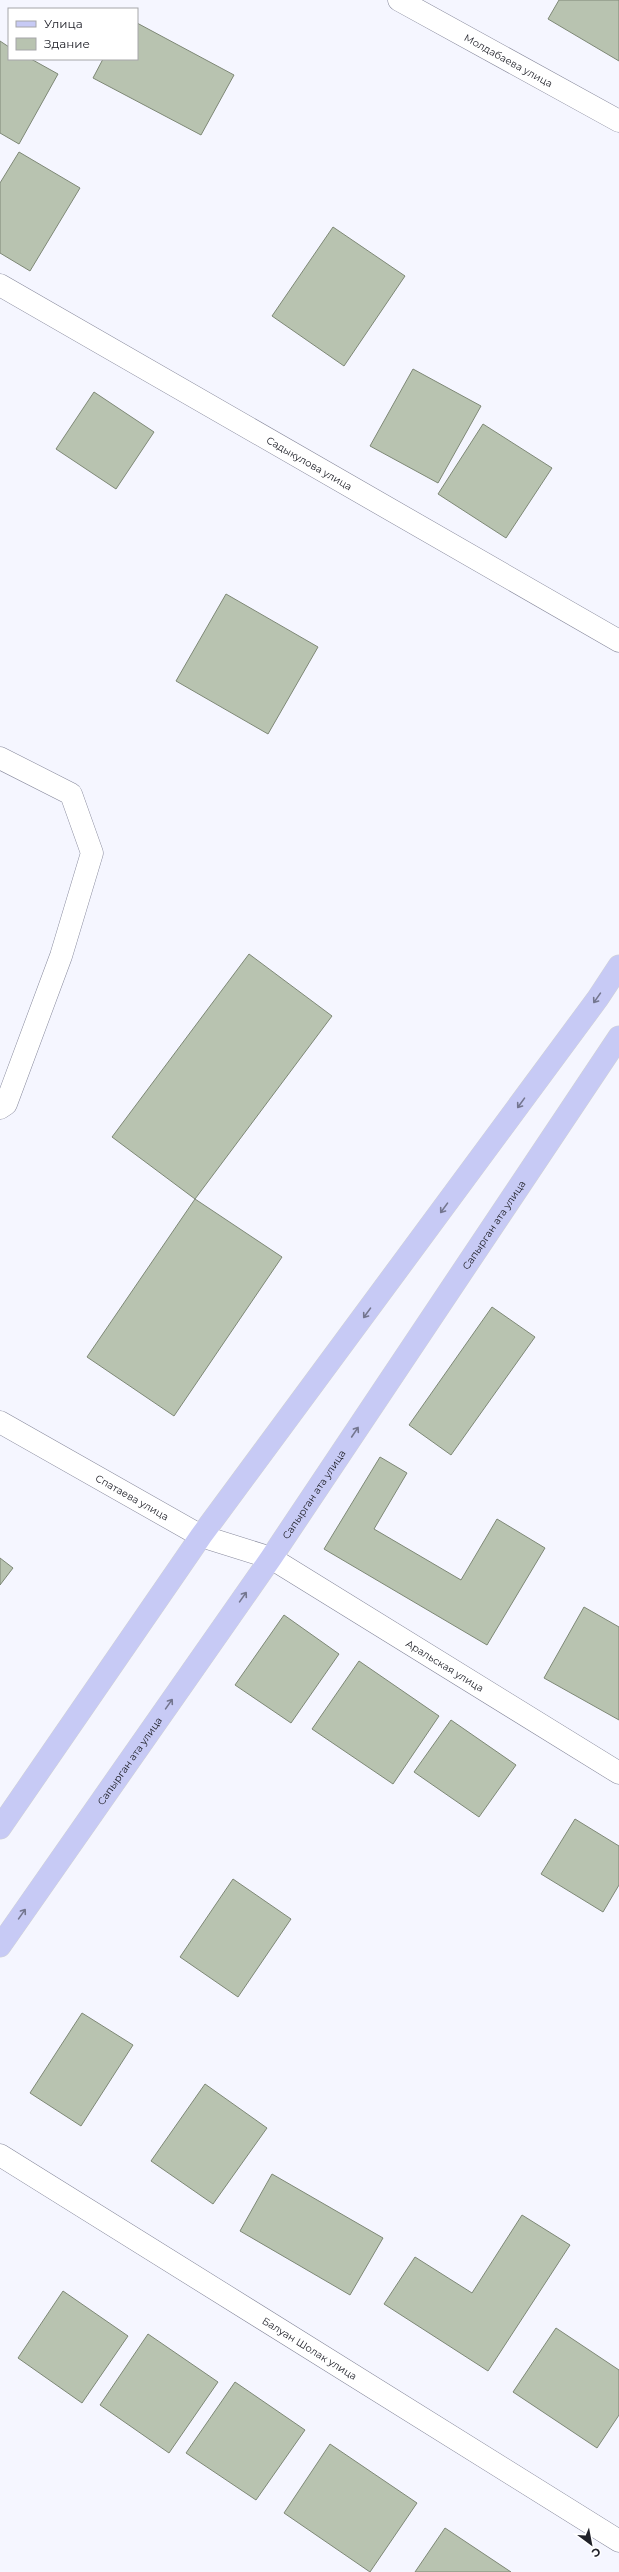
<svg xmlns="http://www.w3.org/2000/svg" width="619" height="2572" font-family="Montserrat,sans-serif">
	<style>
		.building { fill: #b8c3b0; stroke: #7e8876 }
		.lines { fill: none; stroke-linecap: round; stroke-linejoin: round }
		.minor-casing { stroke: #86889b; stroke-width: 23 }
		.major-casing { stroke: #d2d3d4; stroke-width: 23 }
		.minor { stroke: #fff; stroke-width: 22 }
		.major { stroke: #c7caf5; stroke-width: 22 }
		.oneway { stroke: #74768f }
		.labels { text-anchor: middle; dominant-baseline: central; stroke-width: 3; stroke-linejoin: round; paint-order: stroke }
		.street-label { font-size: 10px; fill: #202129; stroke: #fff }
	</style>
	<rect width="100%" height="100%" fill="#f5f6ff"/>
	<path class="building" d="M559,0h60v61l-71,-42z
		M137,23l97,52 -33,60 -108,-57 10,-19h34z
		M0,41l9,6v12h22l27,15 -39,70 -19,-11z
		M19,152l61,36 -50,83 -30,-18v-70z
		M333,227l72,49 -61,90 -72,-50z
		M413,369l68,37 -43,77 -68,-37z
		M94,392l60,40 -38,57 -60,-40z
		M483,424l69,44 -46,70 -68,-44z
		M226,594l92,53 -50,87 -92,-53z
		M249,954l83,62 -137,183 -83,-62z
		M195,1199l87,58 -108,159 -87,-59z
		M492,1307l43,30 -84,118 -42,-30z
		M380,1457l27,16 -33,56 87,51 36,-61 48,29 -58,97 -163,-96z
		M0,1558l13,10 -13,17z
		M584,1607l35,20v93l-75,-42z
		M284,1615l55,39 -48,69 -56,-38z
		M359,1661l80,55 -46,68 -81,-55z
		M451,1720l65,45 -37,52 -65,-45z
		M575,1819l44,27v39l-16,27 -62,-38z
		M233,1879l58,40 -53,78 -58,-40z
		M82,2013l51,32 -52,81 -51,-33z
		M205,2084l62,44 -54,76 -62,-43z
		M272,2174l111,64 -33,57 -110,-64z
		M522,2215l48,30 -82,126 -104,-67 31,-47 57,36z
		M63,2291l65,45 -46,67 -64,-45z
		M556,2328l63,42v45l-22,33 -84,-56z
		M148,2334l70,48 -49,71 -69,-48z
		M235,2382l70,48 -49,70 -70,-47z
		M330,2444l87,59 -47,69 -86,-59z
		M445,2528l66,44h-96z"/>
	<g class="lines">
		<defs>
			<g id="minor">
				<path id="s1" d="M399,0l220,121"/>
				<path id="s2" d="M0,285l619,356"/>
				<path d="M0,758l71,36 21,59 -31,103 -55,148 -6,4"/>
				<path id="s3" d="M0,1422l201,114 70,22 348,215"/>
				<path id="s4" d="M0,2155l619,386"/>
			</g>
			<g id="major">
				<path d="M0,1828l201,-292 397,-538 21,-32"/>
				<path id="s5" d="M0,1946l271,-388 348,-521"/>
			</g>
		</defs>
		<use href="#minor" class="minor-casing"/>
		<use href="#major" class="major-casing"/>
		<use href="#minor" class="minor"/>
		<use href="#major" class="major"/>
	</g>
	<defs><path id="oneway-shaft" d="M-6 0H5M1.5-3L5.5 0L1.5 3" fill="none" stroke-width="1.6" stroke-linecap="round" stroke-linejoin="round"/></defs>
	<g class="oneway">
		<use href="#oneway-shaft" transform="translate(597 998) rotate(125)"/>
		<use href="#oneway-shaft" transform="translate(521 1103) rotate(126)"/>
		<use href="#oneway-shaft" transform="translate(444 1208) rotate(126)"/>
		<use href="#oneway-shaft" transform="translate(367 1313) rotate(126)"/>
		<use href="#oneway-shaft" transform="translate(355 1432) rotate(-56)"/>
		<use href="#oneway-shaft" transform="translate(243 1597) rotate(-55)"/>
		<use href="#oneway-shaft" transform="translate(169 1704) rotate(-55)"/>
		<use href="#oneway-shaft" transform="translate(22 1914) rotate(-55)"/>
	</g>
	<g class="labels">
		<g class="street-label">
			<text stroke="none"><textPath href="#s1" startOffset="125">Молдабаева улица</textPath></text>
			<text stroke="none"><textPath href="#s2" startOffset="357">Садыкулова улица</textPath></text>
			<text stroke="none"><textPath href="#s5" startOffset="874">Сапырган ата улица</textPath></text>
			<text stroke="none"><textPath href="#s5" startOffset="550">Сапырган ата улица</textPath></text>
			<text stroke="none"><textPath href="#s3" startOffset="152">Спатаева улица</textPath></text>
			<text stroke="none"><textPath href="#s3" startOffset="509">Аральская улица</textPath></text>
			<text stroke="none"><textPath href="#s5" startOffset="226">Сапырган ата улица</textPath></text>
			<text stroke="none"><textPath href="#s4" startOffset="365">Балуан Шолак улица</textPath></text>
		</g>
	</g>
	<rect x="8" y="8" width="130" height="52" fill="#ffffff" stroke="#a6a6a9"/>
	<rect x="16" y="21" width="20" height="6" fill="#c7caf5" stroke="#a6a6a9"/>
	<text x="44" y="28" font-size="12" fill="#202129">Улица</text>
	<rect x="16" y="38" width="20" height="12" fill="#b8c3b0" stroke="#a6a6a9"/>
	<text x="44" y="48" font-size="12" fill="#202129">Здание</text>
	<g transform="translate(591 2544) rotate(148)" stroke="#ffffff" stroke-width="3" paint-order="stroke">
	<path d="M0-3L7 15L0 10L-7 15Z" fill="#202129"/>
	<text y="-6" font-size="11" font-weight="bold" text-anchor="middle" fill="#202129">С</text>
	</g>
</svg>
